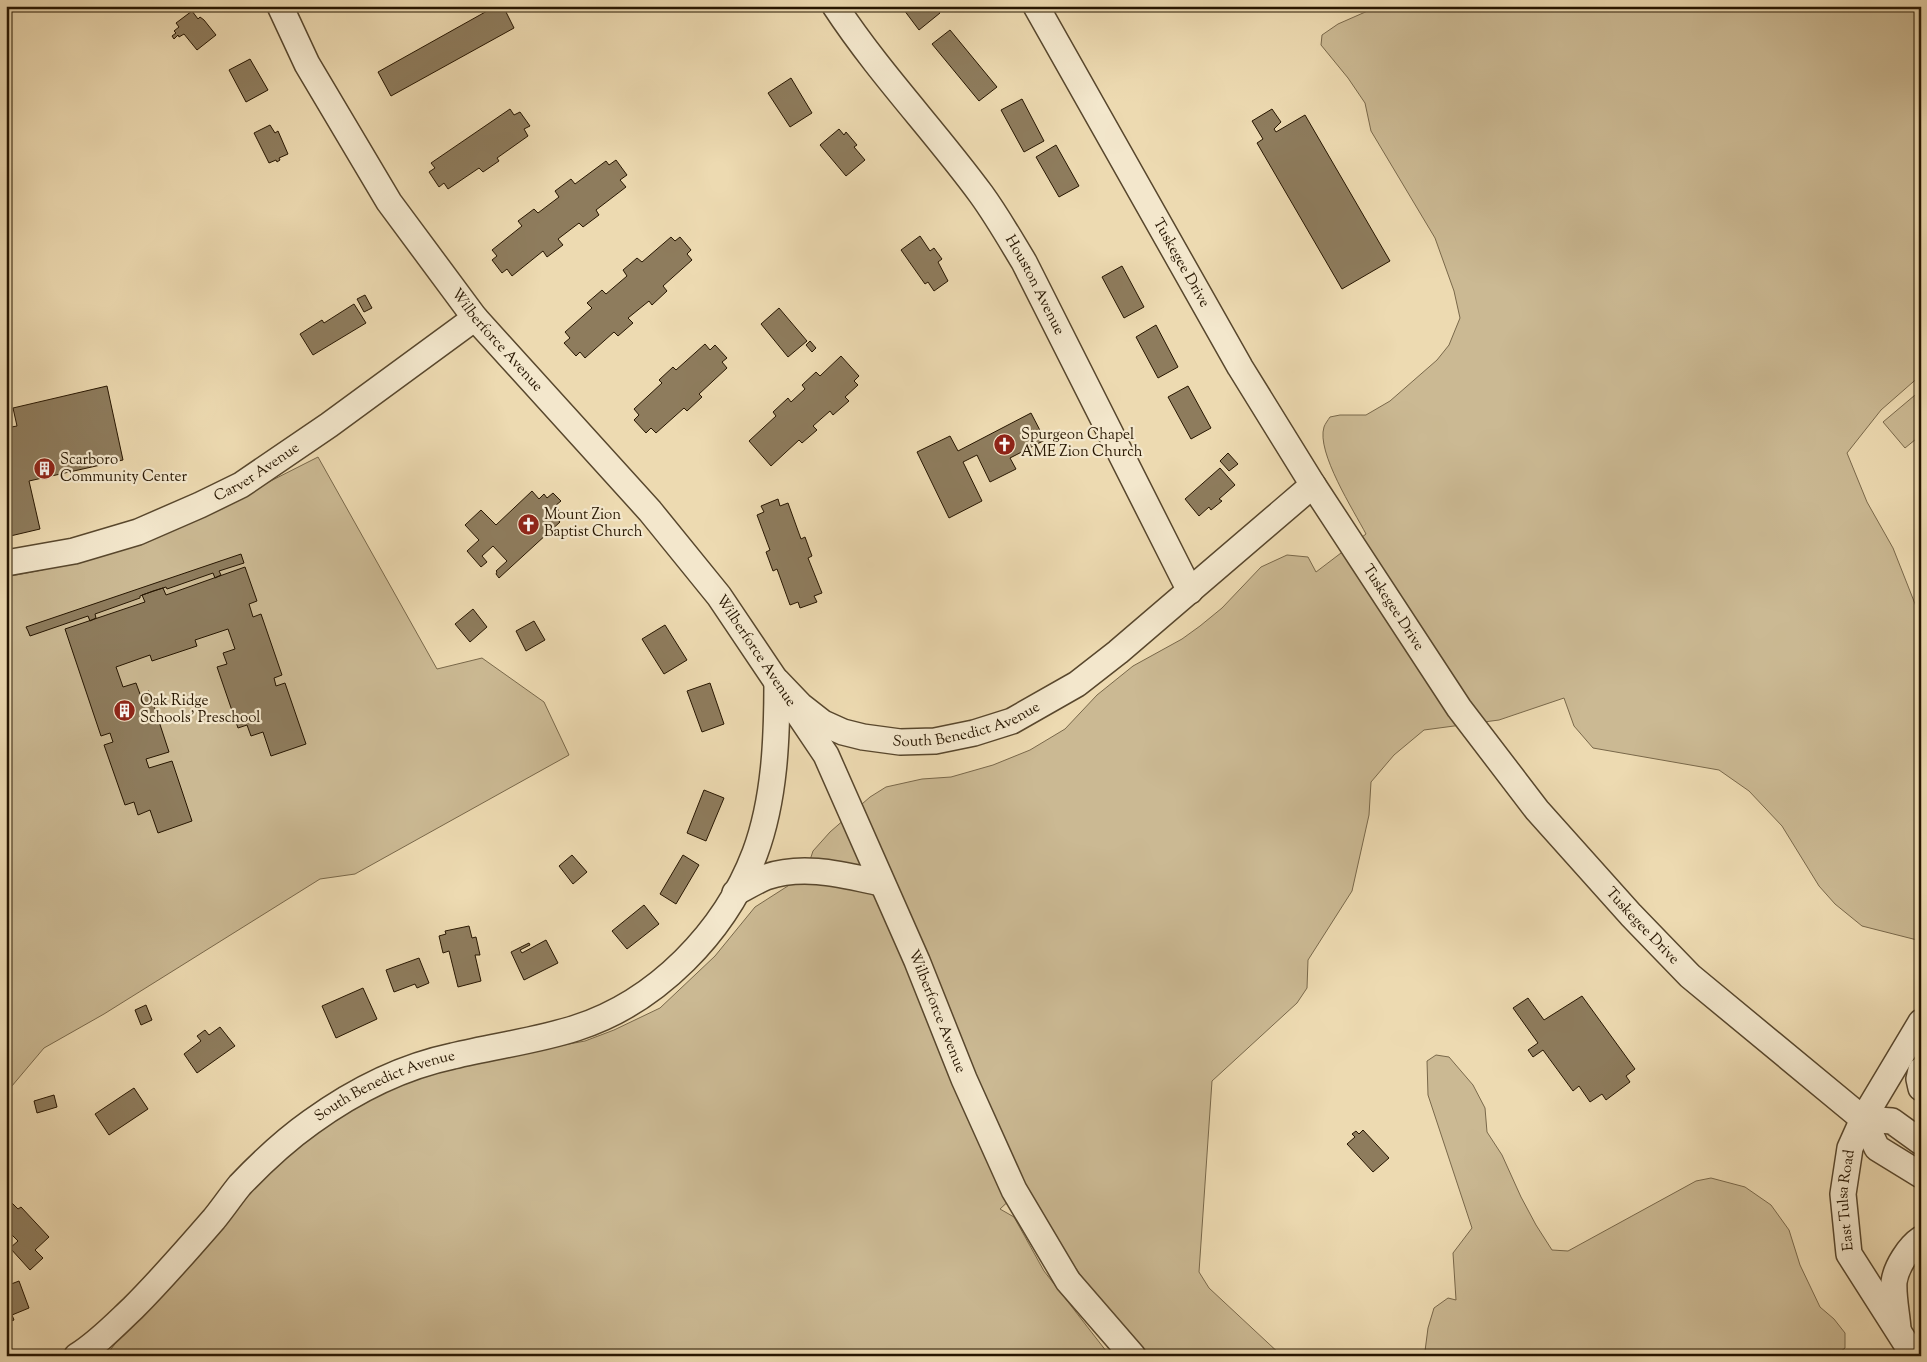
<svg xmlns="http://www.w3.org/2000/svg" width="1927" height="1362" font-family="'Sorts Mill Goudy',serif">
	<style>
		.green { fill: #cbb993; stroke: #79684a }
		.building { fill: #8e7c5d; stroke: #271601 }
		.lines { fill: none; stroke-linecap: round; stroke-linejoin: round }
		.minor-casing { stroke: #58472d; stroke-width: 28 }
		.minor { stroke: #f3e7cc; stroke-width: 25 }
		.labels { text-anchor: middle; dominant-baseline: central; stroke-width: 4.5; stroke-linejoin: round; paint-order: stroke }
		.street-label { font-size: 15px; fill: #271601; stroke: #f3e7cc }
		.poi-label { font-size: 15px; fill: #271601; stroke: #f3e7cc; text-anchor: start }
	</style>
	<rect width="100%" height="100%" fill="#eddab1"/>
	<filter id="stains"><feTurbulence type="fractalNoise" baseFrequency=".004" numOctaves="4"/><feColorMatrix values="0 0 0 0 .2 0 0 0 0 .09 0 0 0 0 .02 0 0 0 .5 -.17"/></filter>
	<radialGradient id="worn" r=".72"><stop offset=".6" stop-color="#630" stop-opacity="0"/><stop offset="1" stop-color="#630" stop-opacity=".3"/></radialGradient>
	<path class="green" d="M1379,6h542v369l-40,35 -34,43 20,49 26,46 28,71v322l-59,-15 -27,-22 -16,-18 -37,-60 -33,-35 -30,-21 -126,-22 -19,-22 -10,-28 -65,22 -75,10 -30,25 -23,27 -2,33 -17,76 -44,69 -1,28 -10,15 -85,78 -13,191 10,16 73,68h-132l-64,-73 -46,-67 -15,-30 -25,23 14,8 30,54 66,85h-1004l28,-38 117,-129 52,-50 94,-56 49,-16 139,-26 29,-11 46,-22 55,-52 40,-49 50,-32 8,-24 17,-19 40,-35 16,-10 36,-8 29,-2 42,-12 37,-15 35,-21 32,-34 36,-29 49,-27 18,-13 22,-18 39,-41 26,-12 21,2 8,15 50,-38c-12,-23 -50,-82 -42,-107 1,-3 4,-7 6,-10l10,-2h26l24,-14 47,-41 12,-15 11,-27 -6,-27 -19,-53 -64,-107 -6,-28 -17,-25 -27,-33 1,-10 16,-11z
		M1921,390v45l-16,13 -22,-26z
		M318,457l119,212 45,-11 62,44 25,53 -214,119 -35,5 -216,135 -60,34 -38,45v-516l36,-7 136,-42z
		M1436,1055l13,2 24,28 12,23 2,24 15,23 19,42 15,28 16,25 16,1 128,-70 15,-3 34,9 26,18 18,25 11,35 20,42 14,12 11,14v15l-10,8h-416l6,-5 3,-23 6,-20 14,-10 8,2 -3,-47 19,-25 -44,-133 -1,-34z"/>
	<path class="building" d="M496,6h7l11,22 -123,68 -13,-24z
		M696,6h14l-12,5z
		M901,6h34l5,7 -21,17z
		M192,11l6,8 2,-2 4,3 12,15 -19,15 -13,-16 -5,3 -1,-2 -4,4 -2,-3 4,-3 -2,-2 5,-4 -3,-4z
		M950,30l47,57 -18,14 -47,-57z
		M250,59l18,31 -22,12 -17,-32z
		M791,78l21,35 -22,14 -22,-34z
		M1022,99l22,42 -20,11 -23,-42z
		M510,109l4,6 6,-3 10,14 -6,3 4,7 -31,22 2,3 -16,11 -4,-4 -31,21 -4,-6 -5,4 -10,-15 6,-4 -4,-5z
		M1272,109l9,13 -7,7 2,3 29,-17 85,146 -48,28 -85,-146 6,-4 -11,-18z
		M270,125l5,8 3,-2 10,23 -9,4 1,2 -3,2 -1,-2 -7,3 -15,-30z
		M839,129l5,6 2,-3 11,13 -3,2 11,13 -19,16 -26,-31z
		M1056,145l23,41 -20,11 -23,-40z
		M616,160l11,15 -7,5 6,7 -30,23 3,5 -16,12 -4,-4 -21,16 5,6 -16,12 -4,-6 -31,25 -5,-7 -5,4 -10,-13 5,-4 -5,-6 30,-24 -4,-5 16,-12 4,4 21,-16 -4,-6 16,-12 4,5 31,-23 3,4z
		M920,236l10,15 4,-3 8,11 -4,3 10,19 -14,10 -6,-9 -3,2 -24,-34z
		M671,237l4,4 5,-4 11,13 -4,4 5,6 -29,26 4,5 -15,14 -3,-4 -21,17 5,5 -15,13 -4,-4 -29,26 -5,-6 -4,4 -12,-13 6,-5 -5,-6 27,-24 -5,-5 15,-13 4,4 21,-18 -4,-6 14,-12 5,4z
		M1122,266l22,41 -20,11 -22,-41z
		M365,295l7,13 -8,4 -7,-13z
		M354,304l12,19 -53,32 -13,-21 22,-14 2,3z
		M779,308l28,33 -19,16 -27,-33z
		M1156,325l22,42 -20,11 -22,-41z
		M810,341l6,7 -4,4 -6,-7z
		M705,344l5,6 5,-5 12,13 -5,4 5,6 -28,26 3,3 -15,14 -3,-3 -28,25 -5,-5 -5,5 -12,-13 5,-5 -5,-6 28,-26 -3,-3 14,-13 3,3z
		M841,356l18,20 -5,5 4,4 -13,12 4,4 -16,14 -3,-4 -17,15 4,4 -15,13 -3,-3 -28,26 -22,-25 27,-25 -3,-4 15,-14 3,4 14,-13 -3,-4 14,-13 4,4z
		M107,386l16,74 -94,21 11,48 -34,8v-109l11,-2 -4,-18z
		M1188,386l23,42 -20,11 -23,-42z
		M1031,413l14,27 -35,18 6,11 -26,13 -13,-27 -14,7 19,39 -33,17 -32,-66 33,-16 8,15z
		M1228,453l10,11 -9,7 -9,-10z
		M1220,468l15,17 -16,14 3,2 -11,9 -2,-3 -10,9 -14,-17z
		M532,491l7,8 5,-5 3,4 6,-5 8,8 -6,5 4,5 -5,4 6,7 -61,56 -3,-4 1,-2 -1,-1 11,-10 -14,-15 -11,10 5,6 -6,5 -14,-16 12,-11 -14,-15 16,-15 15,15z
		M778,499l2,7 8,-3 13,36 4,-2 7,19 -4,2 14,35 -8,3 3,6 -17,6 -2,-6 -8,3 -13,-36 -4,2 -7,-19 4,-2 -13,-35 7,-3 -3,-6z
		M241,554l3,9 -25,8 2,4 -6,3 -2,-5 -46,16 -1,-2 -13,4 -13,5v2l-45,16 1,4 -6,3 -2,-5 -58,20 -2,-5 -2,-4z
		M245,567l12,34 -8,3 4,13 8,-3 21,61 -8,3 2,8 9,-3 21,61 -35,12 -8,-24 -12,4 -4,-11 -9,3 -21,-61 10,-3 -4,-11 12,-4 -7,-20 -33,11 2,6 -45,15 -2,-6 -34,12 7,20 13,-4 4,11 9,-3 20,61 -23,7 3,9 23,-7 20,60 -34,12 -8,-23 -12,5 -4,-13 -9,3 -21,-60 9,-3 -3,-9 -9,3 -36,-107 80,-27 -3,-7 21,-7 3,7z
		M473,609l14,18 -17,15 -15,-18z
		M534,621l11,19 -19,11 -10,-20z
		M665,625l22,35 -23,14 -22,-35z
		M710,683l14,41 -22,8 -15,-41z
		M704,790l20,8 -18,43 -19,-8z
		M572,855l15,17 -14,12 -14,-18z
		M683,855l16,10 -23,39 -16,-10z
		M644,905l15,19 -32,25 -15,-18z
		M469,926l3,12 4,-1 4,18h-5l6,26 -23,6 -9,-36 -6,2 -4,-17 7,-2 -1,-3z
		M546,940l12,23 -34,17 -13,-28 18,-9 1,2 -10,5 2,3z
		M419,958l10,25 -12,5 -2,-4 -21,8 -8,-22z
		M363,988l14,31 -41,19 -14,-32z
		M1582,996l53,73 -9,7 4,6 -24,18 -4,-6 -12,8 -11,-16 -6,5 -30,-41 -10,7 -5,-7 10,-7 -25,-35 15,-10 16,22z
		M146,1005l6,15 -11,5 -6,-15z
		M220,1027l15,19 -38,27 -13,-19 17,-13 -4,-5 8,-6 4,5z
		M134,1088l14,21 -39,26 -14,-21z
		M54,1095l3,12 -20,6 -3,-12z
		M1363,1130l26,28 -16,14 -26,-28 8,-7 -3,-3 4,-3 3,3z
		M11,1202l7,7 3,-2 28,30 -14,13 8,8 -13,12 -20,-22 8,-7 -12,-12v-23z
		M19,1281l10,27 -17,7 2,5 -8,3v-37z"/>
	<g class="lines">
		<defs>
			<g id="minor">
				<path id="s1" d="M280,6l27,58 82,138 86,116 175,193 69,85 107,159 91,206 47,118 50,111 54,91 65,75"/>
				<path id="s2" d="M835,6c44,67 99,124 146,188 16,22 29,45 43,68l166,329"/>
				<path id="s3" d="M1036,6l204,361 73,118 146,223 78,102 94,105 59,61 173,143 14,29 44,27"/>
				<path id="s4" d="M6,563l68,-12 64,-19 62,-27 41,-20 88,-60 146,-107"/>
				<path d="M735,893c10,-5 21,-12 31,-16 38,-13 77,-2 115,6"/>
				<path d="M1921,1070l-2,9 2,9"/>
				<path d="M1863,1119l29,2 29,21"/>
				<path d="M1898,1329c-1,-15 -5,-32 -4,-47 2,-15 15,-35 27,-43"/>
				<path id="s5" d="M77,1356c21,-13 38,-31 56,-48 28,-28 55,-59 81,-89 9,-11 17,-23 26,-34 20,-21 47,-46 71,-63 43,-31 90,-55 142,-66 41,-10 83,-15 123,-28 81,-26 149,-96 179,-175 20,-54 22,-115 22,-172l23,24 23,18 20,9 20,5 37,5 35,-1 39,-8 38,-12 65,-37 41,-32 195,-167"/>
				<path id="s6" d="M1914,1356l-65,-102 -6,-60 7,-46 13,-29 58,-97"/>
			</g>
		</defs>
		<use href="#minor" class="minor-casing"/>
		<use href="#minor" class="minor"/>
	</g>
	<defs>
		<symbol id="church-disc" viewBox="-11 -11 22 22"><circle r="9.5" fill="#8f2418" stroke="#f3e7cc"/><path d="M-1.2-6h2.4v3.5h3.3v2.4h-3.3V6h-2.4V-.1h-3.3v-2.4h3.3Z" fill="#fff"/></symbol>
		<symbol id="building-disc" viewBox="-11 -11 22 22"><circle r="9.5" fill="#8f2418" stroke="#f3e7cc"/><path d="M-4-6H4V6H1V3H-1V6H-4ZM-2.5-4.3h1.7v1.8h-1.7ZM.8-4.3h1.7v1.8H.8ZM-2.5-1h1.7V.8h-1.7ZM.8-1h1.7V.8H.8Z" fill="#fff"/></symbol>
	</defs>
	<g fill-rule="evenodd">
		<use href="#church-disc" x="992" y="432" width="25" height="25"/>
		<use href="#building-disc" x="32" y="456" width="25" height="25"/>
		<use href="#church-disc" x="516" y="512" width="25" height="25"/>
		<use href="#building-disc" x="112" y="698" width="25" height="25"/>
	</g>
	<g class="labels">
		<g class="street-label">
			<text stroke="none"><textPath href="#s3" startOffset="295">Tuskegee Drive</textPath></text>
			<text stroke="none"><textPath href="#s2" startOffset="344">Houston Avenue</textPath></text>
			<text stroke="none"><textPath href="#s1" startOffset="400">Wilberforce Avenue</textPath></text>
			<text stroke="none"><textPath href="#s4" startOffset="269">Carver Avenue</textPath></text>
			<text stroke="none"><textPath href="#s3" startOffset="700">Tuskegee Drive</textPath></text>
			<text stroke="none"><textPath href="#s1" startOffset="805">Wilberforce Avenue</textPath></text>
			<text stroke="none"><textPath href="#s5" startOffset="1260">South Benedict Avenue</textPath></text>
			<text stroke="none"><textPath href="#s3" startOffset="1105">Tuskegee Drive</textPath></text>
			<text stroke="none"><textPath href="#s1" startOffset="1210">Wilberforce Avenue</textPath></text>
			<text stroke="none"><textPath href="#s5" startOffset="415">South Benedict Avenue</textPath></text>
			<text stroke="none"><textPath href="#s6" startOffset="175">East Tulsa Road</textPath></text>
		</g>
		<g class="poi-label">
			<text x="1021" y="435">Spurgeon Chapel<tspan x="1021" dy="17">AME Zion Church</tspan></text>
			<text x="60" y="460">Scarboro<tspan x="60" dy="17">Community Center</tspan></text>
			<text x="544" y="515">Mount Zion<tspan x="544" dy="17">Baptist Church</tspan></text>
			<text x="140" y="701">Oak Ridge<tspan x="140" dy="17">Schools' Preschool</tspan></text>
		</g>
	</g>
	<rect width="1927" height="1362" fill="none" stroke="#eddab1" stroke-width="25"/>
	<rect x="8" y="8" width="1912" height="1347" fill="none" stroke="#271601" stroke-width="2.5"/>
	<rect x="12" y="12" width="1902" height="1337" fill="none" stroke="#271601"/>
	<rect width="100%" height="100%" filter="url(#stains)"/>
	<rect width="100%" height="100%" fill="url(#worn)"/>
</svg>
